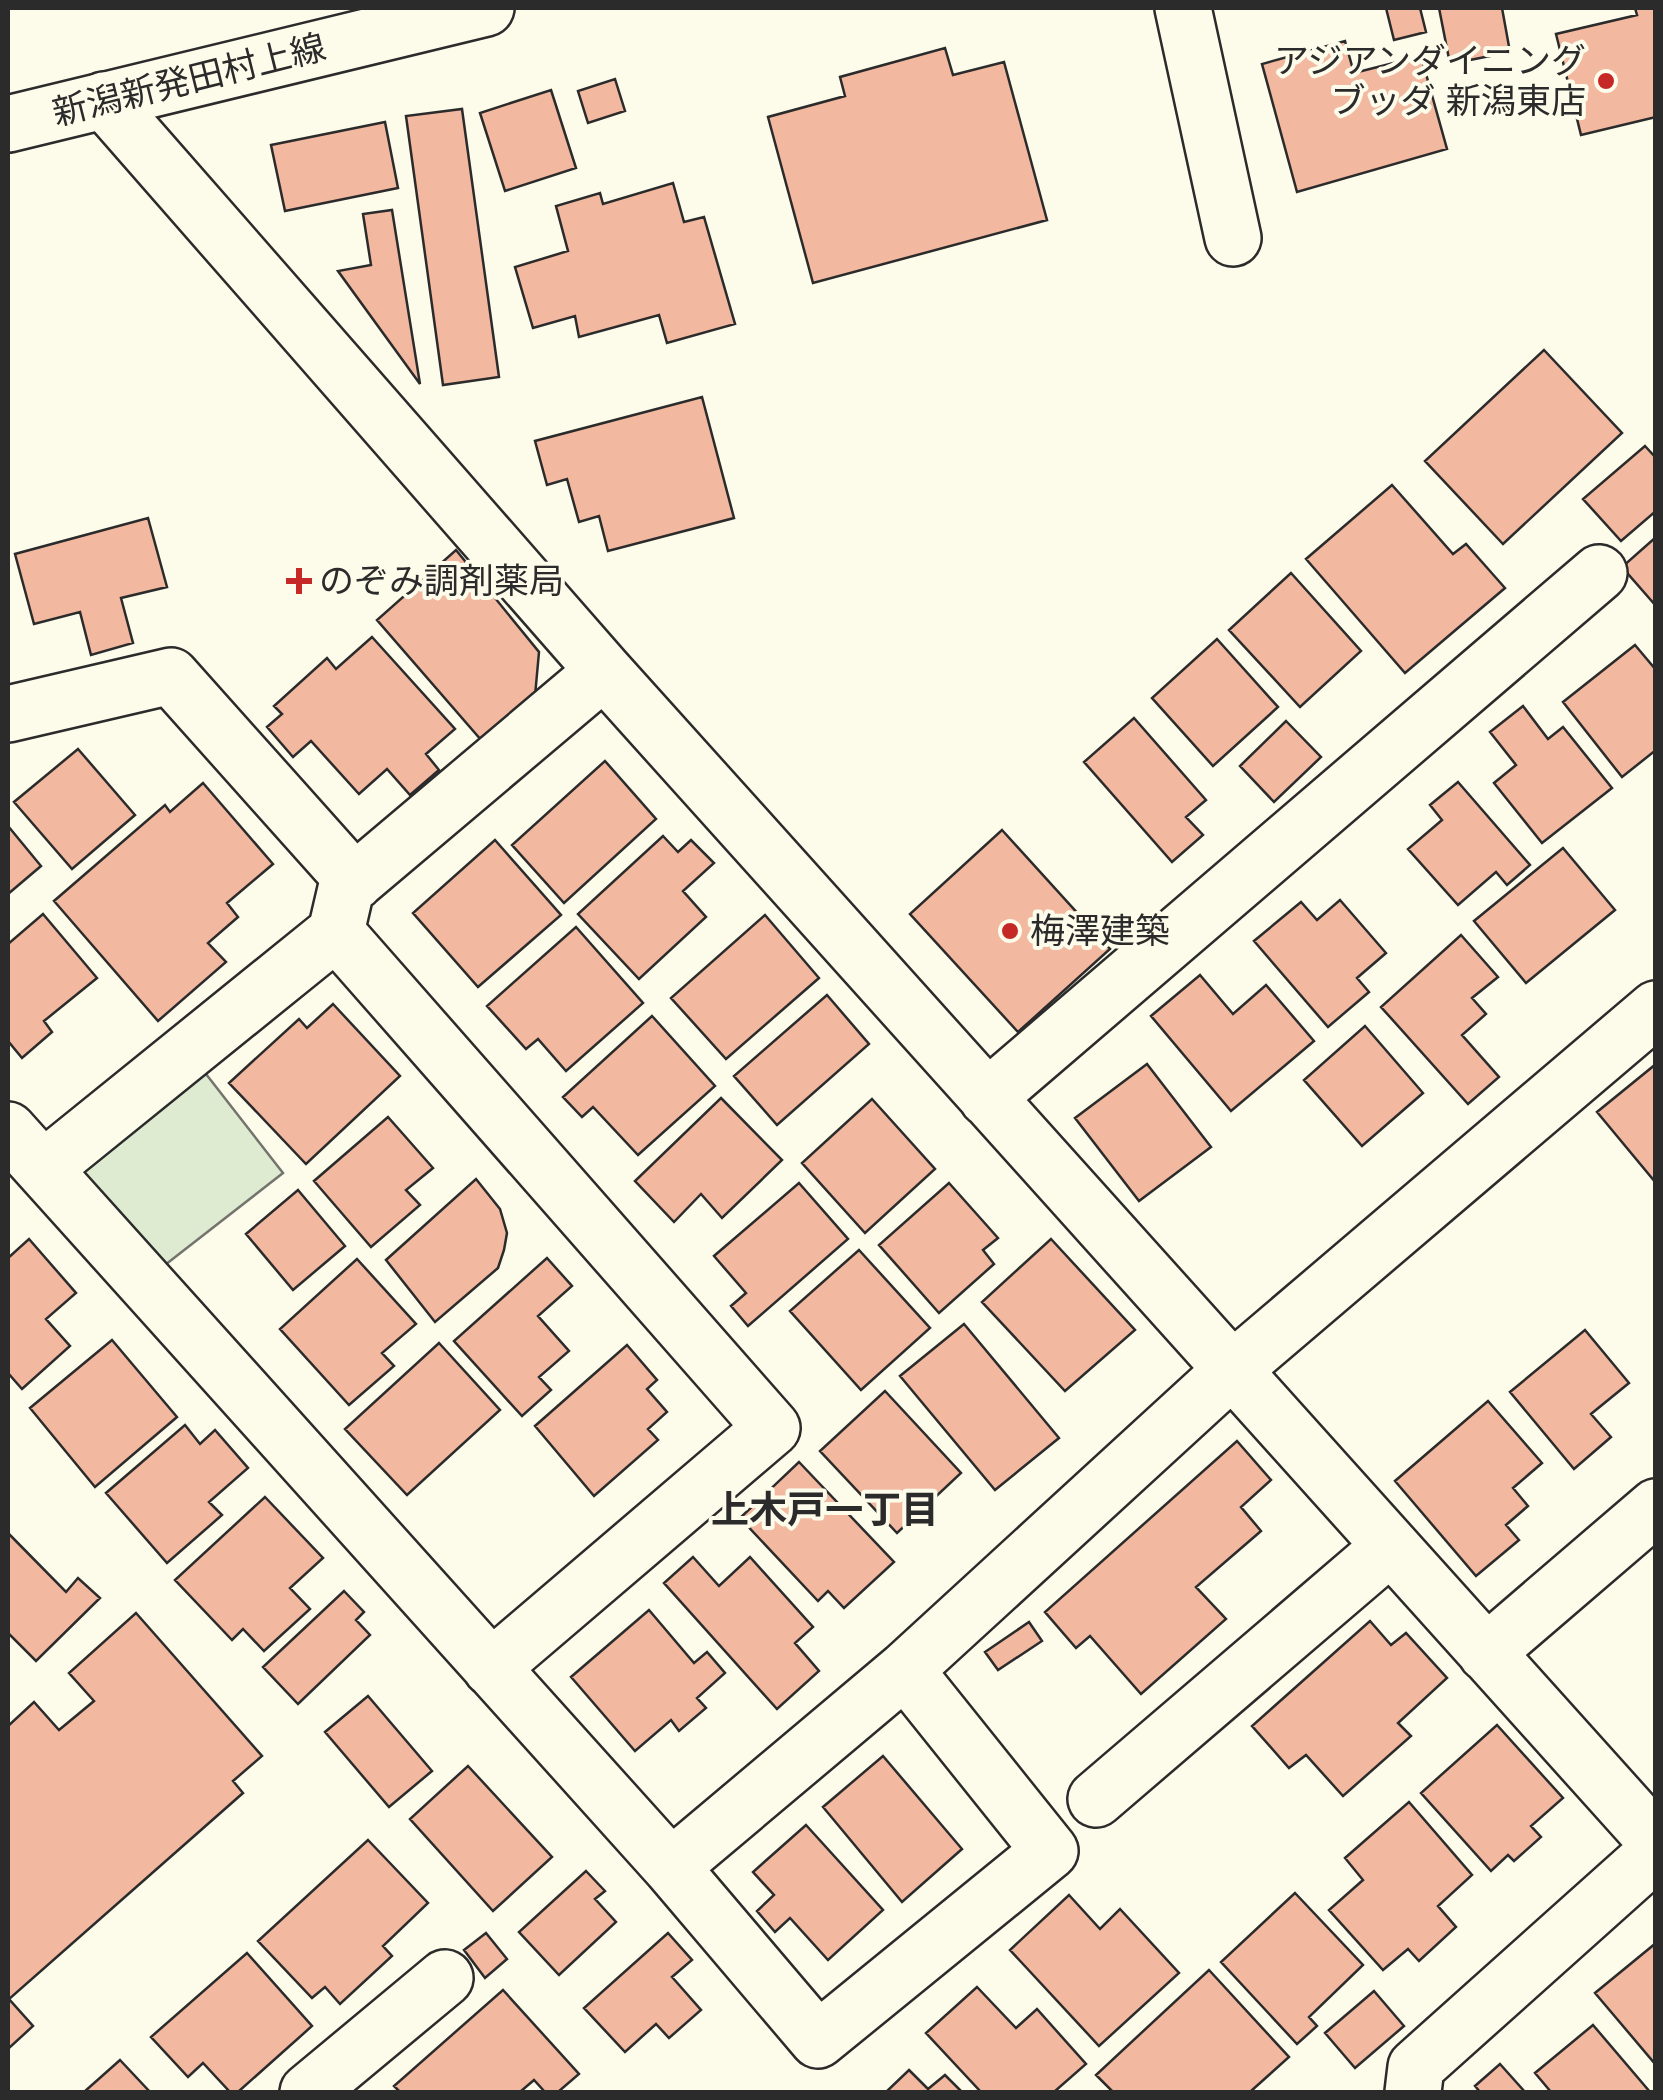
<svg xmlns="http://www.w3.org/2000/svg" width="1663" height="2100" font-family="Jost,'Noto Sans JP',sans-serif">
	<style>
		.green { fill: #deebd1; stroke: #74746e; stroke-width: 2.5 }
		.building { fill: #f2b8a0; stroke: #2b2b2b; stroke-width: 2.5 }
		.lines { fill: none; stroke-linecap: round; stroke-linejoin: round }
		.minor-casing { stroke: #2b2b2b; stroke-width: 60 }
		.major-casing { stroke: #2b2b2b; stroke-width: 60 }
		.minor { stroke: #fdfbea; stroke-width: 55 }
		.major { stroke: #fdfbea; stroke-width: 55 }
		.poi-dot { fill: #c62828; stroke: #fdfbea; stroke-width: 4 }
		.labels { text-anchor: middle; dominant-baseline: central; stroke-width: 8; stroke-linejoin: round; paint-order: stroke }
		.poi-label { font-size: 35px; fill: #2b2b2b; stroke: #fdfbea; text-anchor: start }
		.street-label { font-size: 35px; fill: #2b2b2b; stroke: #fdfbea }
		.neighbourhood-label { font-size: 38px; font-weight: bold; fill: #2b2b2b; stroke: #fdfbea }
	</style>
	<rect width="100%" height="100%" fill="#fdfbea"/>
	<path class="green" d="M192,1056l91,117 -136,106 -96,-109z"/>
	<path class="building" d="M1386,8h34l6,24 -32,8z
		M1439,8h63l8,44 -60,12z
		M1635,8h21v109l-75,18 -25,-101 81,-19z
		M1345,41l9,32 67,-17 26,93 -150,43 -35,-128z
		M945,48l8,27 51,-13 43,158 -234,63 -45,-166 77,-21 -5,-19z
		M615,79l10,32 -37,12 -10,-32z
		M551,90l25,78 -71,23 -25,-78z
		M462,109l37,268 -56,8 -37,-269z
		M385,122l13,66 -113,23 -14,-66z
		M673,183l11,39 20,-5 31,107 -68,19 -8,-28 -80,22 -4,-21 -42,12 -18,-61 53,-16 -12,-45 44,-13 3,11z
		M392,210l28,174 -82,-113 33,-6 -8,-51z
		M1544,350l78,83 -119,111 -78,-83z
		M702,397l32,121 -126,33 -9,-35 -20,6 -12,-43 -20,6 -12,-44z
		M1645,446l11,12v53l-35,30 -38,-42z
		M1392,485l61,69 13,-10 39,44 -100,85 -99,-114z
		M148,518l19,69 -46,11 12,45 -42,12 -11,-43 -46,12 -19,-70z
		M1656,537v69l-34,-39z
		M456,550l83,102 -4,44 -53,45 -105,-121z
		M1291,573l70,78 -61,56 -71,-77z
		M372,637l83,92 -29,25 13,16 -29,25 -23,-26 -28,25 -48,-53 -18,16 -26,-30 15,-13 -8,-8 53,-48 9,11z
		M1217,639l61,68 -65,59 -61,-68z
		M1635,645l21,25v80l-34,27 -59,-75z
		M1523,706l25,33 15,-12 49,61 -70,55 -48,-60 22,-18 -26,-33z
		M1134,718l72,82 -20,17 17,18 -31,27 -88,-100z
		M1286,721l35,36 -47,45 -34,-36z
		M78,749l57,66 -63,54 -58,-67z
		M605,761l51,58 -92,84 -52,-58z
		M1458,782l72,83 -23,20 -11,-13 -38,33 -50,-56 34,-29 -12,-15z
		M203,783l70,81 -46,39 11,14 -30,26 18,19 -68,59 -104,-120 111,-96 5,7z
		M8,826l33,40 -33,28z
		M1002,830l108,119 -92,83 -108,-118z
		M663,836l15,16 13,-12 23,23 -31,28 23,26 -67,62 -61,-65z
		M495,840l66,75 -83,72 -65,-74z
		M1563,848l52,62 -89,73 -52,-62z
		M1340,900l46,53 -29,25 12,14 -41,35 -74,-86 47,-39 16,18z
		M43,914l54,64 -53,43 8,11 -30,26 -14,-17v-97z
		M765,915l54,63 -93,81 -55,-61z
		M576,927l67,76 -77,68 -28,-32 -12,10 -39,-43z
		M1461,935l37,42 -26,21 14,16 -24,21 37,42 -31,27 -87,-97z
		M1200,975l33,39 33,-29 48,56 -83,70 -80,-95z
		M827,995l42,49 -92,81 -43,-49z
		M333,1004l67,72 -94,88 -77,-81 70,-64 8,9z
		M652,1016l63,70 -77,69 -45,-48 -11,10 -19,-20z
		M1365,1026l58,67 -61,53 -58,-66z
		M1147,1064l64,83 -72,54 -64,-83z
		M1656,1064v119l-59,-71z
		M721,1098l61,62 -60,58 -21,-24 -27,28 -39,-41z
		M872,1099l63,70 -70,64 -63,-70z
		M388,1117l45,51 -27,22 14,15 -49,42 -57,-66z
		M476,1179l24,30 7,24 -3,17 -6,18 -63,54 -49,-62z
		M799,1183l49,56 -100,87 -17,-20 15,-13 -32,-37z
		M949,1183l49,55 -15,12 11,14 -55,49 -60,-68z
		M298,1190l47,56 -52,44 -47,-56z
		M29,1239l47,54 -30,26 24,27 -48,43 -14,-16v-115z
		M1051,1239l84,91 -70,61 -83,-89z
		M859,1250l71,78 -69,62 -71,-79z
		M547,1258l25,28 -34,30 31,35 -30,26 12,13 -29,26 -68,-75z
		M357,1259l59,65 -34,29 12,13 -45,39 -69,-76z
		M964,1324l95,114 -64,52 -95,-114z
		M1585,1330l44,53 -38,31 20,23 -37,32 -64,-77z
		M112,1340l65,77 -82,70 -65,-79z
		M439,1343l61,67 -93,85 -62,-66z
		M627,1345l30,35 -10,9 20,23 -19,17 10,11 -64,56 -59,-70z
		M885,1391l76,82 -64,60 -77,-82z
		M1488,1401l54,62 -29,25 15,18 -22,19 13,15 -43,36 -81,-95z
		M185,1425l15,19 15,-14 33,38 -39,34 13,13 -55,48 -61,-70z
		M1237,1441l34,39 -30,27 20,24 -65,56 30,32 -85,75 -51,-58 -14,12 -31,-36z
		M799,1462l95,100 -50,46 -16,-17 -10,10 -78,-83z
		M265,1497l58,61 -33,30 20,21 -46,42 -21,-22 -11,11 -57,-60z
		M8,1533l58,59 12,-14 22,20 -64,63 -28,-28z
		M693,1557l26,29 31,-29 63,70 -18,16 24,28 -42,38 -113,-126z
		M344,1591l20,21 -8,8 14,15 -72,69 -35,-37z
		M649,1610l45,53 13,-11 18,21 -28,25 9,10 -27,23 -8,-11 -36,31 -64,-74z
		M136,1613l126,143 -29,25 10,12 -234,206 24,27 -25,23v-323l26,-24 25,28 35,-29 -25,-28z
		M1370,1621l21,24 15,-12 41,45 -49,45 13,13 -68,60 -37,-41 -17,13 -37,-42z
		M1029,1622l13,19 -44,29 -13,-18z
		M368,1696l64,75 -43,36 -64,-75z
		M1497,1725l66,73 -32,28 10,11 -27,24 -6,-6 -17,16 -70,-78z
		M883,1756l79,93 -60,53 -79,-95z
		M468,1766l84,91 -59,54 -83,-92z
		M1409,1802l63,73 -34,31 18,21 -37,34 -11,-12 -25,21 -54,-60 34,-30 -18,-22z
		M806,1825l77,85 -55,50 -38,-42 -15,14 -18,-21 17,-16 -21,-23z
		M368,1840l60,63 -45,43 9,10 -52,48 -15,-17 -13,11 -54,-57z
		M586,1871l19,20 -10,8 21,23 -57,53 -40,-43z
		M1295,1893l68,72 -54,52 8,9 -20,18 -76,-82z
		M1069,1895l31,34 20,-20 59,64 -80,73 -89,-96z
		M486,1933l21,26 -22,19 -21,-28z
		M668,1933l24,27 -20,17 29,33 -32,28 -13,-14 -31,28 -41,-44z
		M1656,1943v122l-61,-72z
		M247,1953l65,73 -74,66h-8l-27,-29 -15,14 -37,-40z
		M1209,1970l80,87 -39,35h-137l-17,-17z
		M977,1987l39,41 21,-19 49,55 -32,28h-73l-55,-59z
		M503,1990l76,84 -21,18h-13l-11,-12 -14,12h-120l-6,-6z
		M1374,1991l30,35 -49,42 -30,-35z
		M1593,2025l57,67h-99l-16,-19z
		M120,2060l30,32h-66z
		M1500,2064l25,28h-45l-5,-6z
		M909,2070l19,19 17,-14 17,17h-76z"/>
	<g class="lines">
		<defs>
			<path id="minor" d="M1183,8l50,230
				M104,100l500,571 1052,1170
				M8,714l163,-38 184,206
				M336,932l436,496 -281,240
				M987,1098l612,-525
				M8,1130l663,737 147,173 232,-189 -145,-181
				M43,1169l293,-237 10,-43 258,-218
				M1486,1653l170,-146
				M1096,1799l294,-252
				M671,1867l234,-197 326,-299 425,-362
				M308,2092l137,-114
				M1413,2092l3,-25 240,-215"/>
			<path id="major" d="M8,124l478,-116"/>
		</defs>
		<use href="#minor" class="minor-casing"/>
		<use href="#major" class="major-casing"/>
		<use href="#minor" class="minor"/>
		<use href="#major" class="major"/>
	</g>
	<g class="poi-dot">
		<circle cx="1606" cy="81" r="10"/>
		<path d="M294 566h10v10h10v10h-10v10h-10v-10h-10v-10h10z"/>
		<circle cx="1010" cy="931" r="10"/>
	</g>
	<g class="labels">
		<g class="poi-label">
			<text x="1586" y="61" text-anchor="end">アジアンダイニング<tspan x="1586" dy="40">ブッダ 新潟東店</tspan></text>
			<text x="319" y="581">のぞみ調剤薬局</text>
			<text x="1030" y="931">梅澤建築</text>
		</g>
		<g class="street-label">
			<text transform="translate(189 80) rotate(-14)">新潟新発田村上線</text>
		</g>
		<g class="neighbourhood-label">
			<text x="825" y="1509">上木戸一丁目</text>
		</g>
	</g>
	<rect width="1663" height="2100" fill="none" stroke="#2b2b2b" stroke-width="20"/>
</svg>
